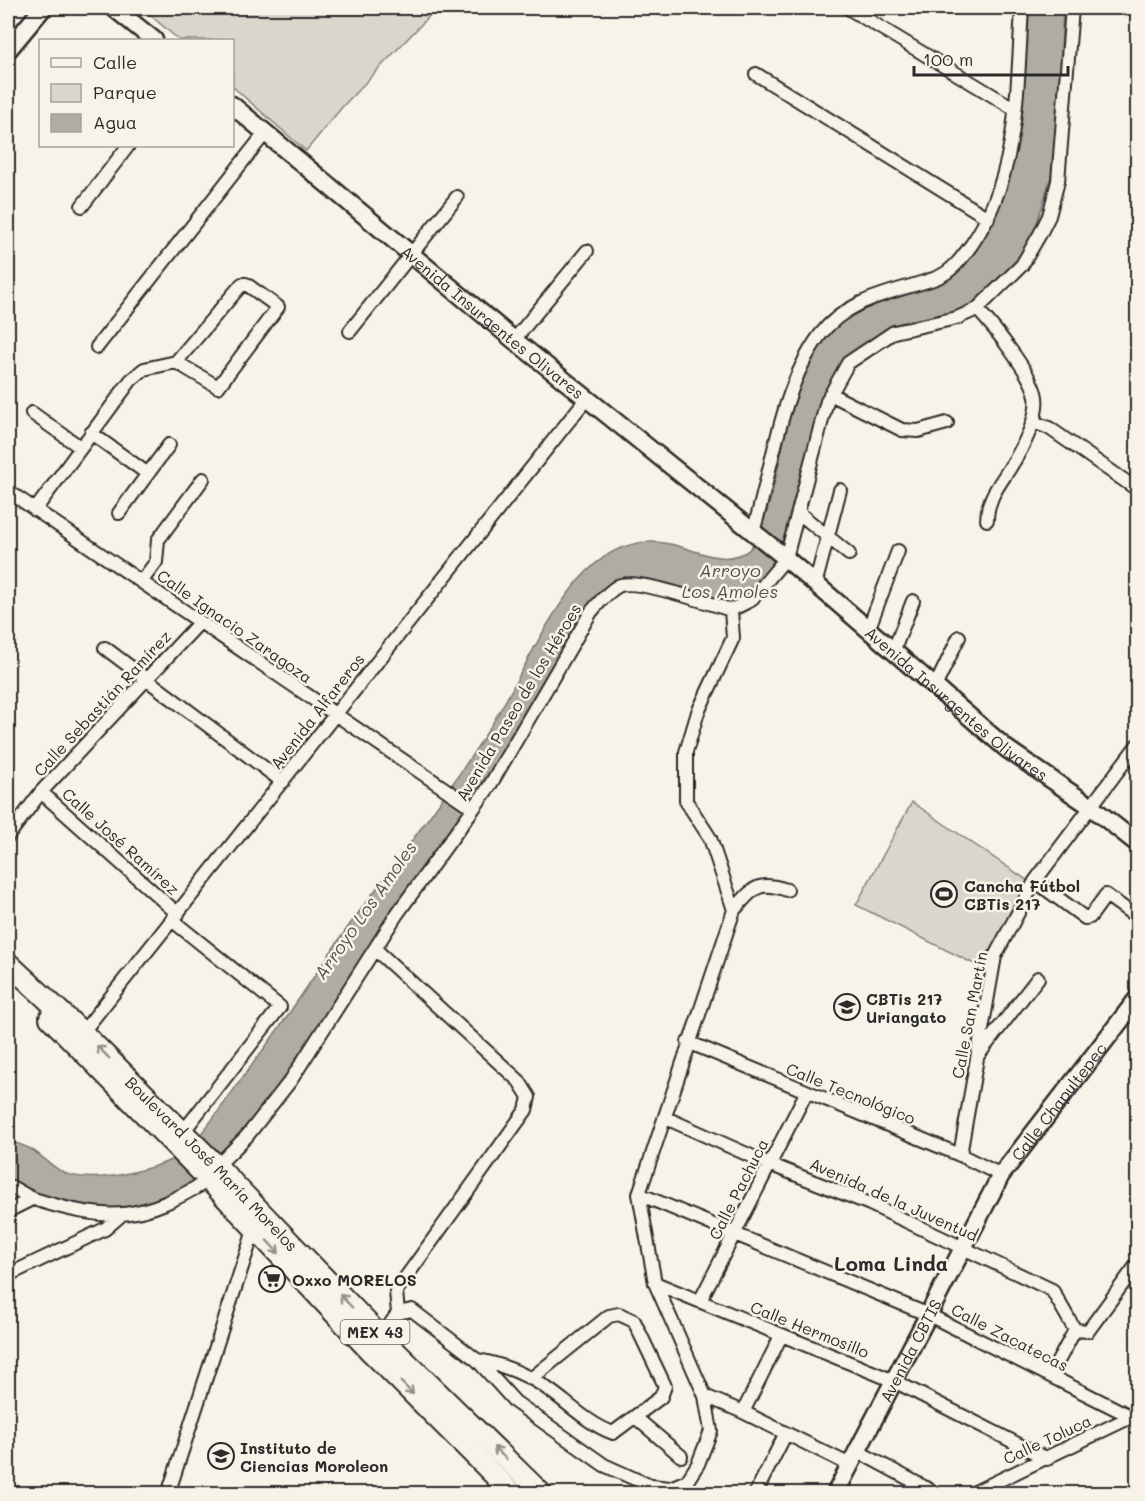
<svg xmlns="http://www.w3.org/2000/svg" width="1145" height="1501" font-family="Mali,sans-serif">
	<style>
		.green { fill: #dad6cc; stroke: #82807c; stroke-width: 1.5 }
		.water { fill: #afaca4; stroke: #7a7874; stroke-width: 1.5 }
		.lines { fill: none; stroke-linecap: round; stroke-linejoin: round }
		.street-casing { stroke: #2b2b2b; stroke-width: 16 }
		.secondary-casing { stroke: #2b2b2b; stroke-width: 21 }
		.primary-casing { stroke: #2b2b2b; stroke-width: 24 }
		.street { stroke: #f7f3e8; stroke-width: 12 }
		.secondary { stroke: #f7f3e8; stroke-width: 16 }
		.primary { stroke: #f7f3e8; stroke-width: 20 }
		.oneway { stroke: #918f8a }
		.labels { text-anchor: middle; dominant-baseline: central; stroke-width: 5; stroke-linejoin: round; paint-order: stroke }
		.shield { fill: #f7f3e8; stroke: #686764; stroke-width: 1.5 }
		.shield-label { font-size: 15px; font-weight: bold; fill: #2b2b2b }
		.street-label { font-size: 16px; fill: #2b2b2b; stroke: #f7f3e8 }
		.poi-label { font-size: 16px; font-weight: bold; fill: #2b2b2b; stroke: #f7f3e8; text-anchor: start }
		.water-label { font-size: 18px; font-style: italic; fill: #53524f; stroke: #f7f3e8 }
		.quarter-label { font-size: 20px; font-weight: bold; fill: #2b2b2b; stroke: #f7f3e8 }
	</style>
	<rect width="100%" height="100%" fill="#f7f3e8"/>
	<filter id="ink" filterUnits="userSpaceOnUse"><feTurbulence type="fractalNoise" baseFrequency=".0167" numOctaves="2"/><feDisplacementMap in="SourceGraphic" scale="12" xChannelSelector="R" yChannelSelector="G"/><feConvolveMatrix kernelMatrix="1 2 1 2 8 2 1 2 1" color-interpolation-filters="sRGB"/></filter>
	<g filter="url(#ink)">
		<path class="green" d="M142,8h295l-94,98 -37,45 -73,-64 -1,-47h-53z
			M912,802l119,81 -47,86 -128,-64z"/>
		<path class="water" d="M1026,8h37l-5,113 -7,55 -19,64 -10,19 -47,45 -15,7 -64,16 -52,34 -48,149 -29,65 -17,21 -20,9 -111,-26 -17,11 -84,139 -227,344 -52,71 -58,50 -29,14 -66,2 -78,-25v-44c29,7 29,14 51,29 26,17 92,1 118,-13 20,-11 55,-66 71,-87 36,-46 66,-95 100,-143 48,-65 98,-130 141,-198 31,-49 53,-106 90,-149 24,-28 54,-44 91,-36 26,5 50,22 76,8 22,-12 38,-120 46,-148 5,-15 12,-33 20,-48 33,-58 87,-54 139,-81 13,-6 21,-19 29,-31 45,-69 42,-157 46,-236z"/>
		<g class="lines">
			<defs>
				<path id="street" d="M848,8l167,101
					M756,74l232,144
					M82,206l46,-60
					M977,309c16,17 56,66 59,88 3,21 -14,52 -25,69 -11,18 -24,32 -24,54
					M350,331l107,-134
					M514,340l73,-89
					M97,347l169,-215
					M830,394l72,36 16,1 29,-8
					M32,413l48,34
					M1033,422l16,6 89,62
					M91,433l57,41
					M8,491l465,317
					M35,510l96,-130 13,-11 32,-7 66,-78h4l32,23 -60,80 -42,-25
					M119,513l50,-68
					M799,513l50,41
					M753,532c19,-62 28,-145 67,-197 29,-38 74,-42 116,-57 16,-6 26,-20 36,-34 47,-69 45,-156 50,-236
					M141,582l15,-20 2,-22 45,-61
					M815,585l25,-95
					M868,630l30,-79
					M105,648l178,134
					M893,652l20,-51
					M934,689l25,-52
					M41,792l137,122
					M8,836l33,-44 159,-170
					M1035,881l50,37 5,-1 16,-22 32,23
					M734,910c20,-22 23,-30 53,-20
					M173,921l107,86 -97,125
					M376,950l143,131 10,16 -3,13 -130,181 2,22
					M78,1038l509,-640
					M688,1042l272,113 41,20
					M979,1054l59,-76
					M666,1118l103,46 101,40 182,86 23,40
					M960,1155l35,-199 40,-75 103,-137
					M217,1166l30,-30 44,-56 106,-166 92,-127 102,-175c8,-9 16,-20 27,-26 18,-9 92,18 113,24l20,-10 35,-42 41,-157 21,-38 46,-31 63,-14 20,-9 45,-44 18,-31 9,-18 9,-35 14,-173
					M8,1186c10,3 18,11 29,14 74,23 106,20 172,-20
					M639,1194l290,121 203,102
					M8,1211l24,-12
					M8,1275l97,-46 15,-13
					M655,1283l239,98 153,78
					M700,1301l106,-208
					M1075,1330l13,1 50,-68
					M381,1337l17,-24 14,-3 65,50 38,42 89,63 53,24
					M477,1360c18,3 36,9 53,18 30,15 51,43 83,55l48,-36 4,-11 -31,-65 -15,-7 -10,2 -77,62
					M1050,1376l25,-46
					M705,1396l38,16 107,53
					M743,1412l38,-76
					M635,1417l46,39
					M857,1451l80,43
					M652,1486l18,2 17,-7 11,-17 13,-33 -6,-35 -50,-113 -16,-89 95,-284 -24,-72 -24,-37v-49l12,-40 35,-74 -2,-28
					M168,1494l88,-270
					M755,1494l30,-59
					M971,1494l166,-80
					M1135,1494l3,-2"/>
				<g id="secondary">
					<path d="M114,8l40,32"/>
					<path d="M8,50l35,-42"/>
					<path id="s1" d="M232,105l282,235 268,215 225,194 83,57 48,38"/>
					<path id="s2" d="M835,1494l166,-319 137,-177"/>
				</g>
				<g id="primary">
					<path id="s3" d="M8,963l74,69 135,134 164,171 161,157"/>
					<path d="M50,1018l159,162 160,170 144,144"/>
				</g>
			</defs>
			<use href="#street" class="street-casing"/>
			<use href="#secondary" class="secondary-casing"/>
			<use href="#primary" class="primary-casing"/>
			<use href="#street" class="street"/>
			<use href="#secondary" class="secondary"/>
			<use href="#primary" class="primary"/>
		</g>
		<defs><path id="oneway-shaft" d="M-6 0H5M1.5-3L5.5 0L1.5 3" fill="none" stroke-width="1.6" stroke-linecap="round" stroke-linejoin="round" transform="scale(1.5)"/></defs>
		<g class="oneway">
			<use href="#oneway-shaft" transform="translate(103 1052) rotate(-135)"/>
			<use href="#oneway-shaft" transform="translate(273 1247) rotate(47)"/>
			<use href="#oneway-shaft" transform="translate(346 1301) rotate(-134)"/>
			<use href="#oneway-shaft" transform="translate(407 1388) rotate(45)"/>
			<use href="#oneway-shaft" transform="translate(500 1453) rotate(-136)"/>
		</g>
	</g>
	<defs>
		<symbol id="stadium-ring" viewBox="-11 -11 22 22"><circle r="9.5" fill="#f7f3e8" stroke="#2b2b2b" stroke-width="1.5"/><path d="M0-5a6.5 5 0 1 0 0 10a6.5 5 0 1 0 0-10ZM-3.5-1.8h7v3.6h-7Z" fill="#2b2b2b"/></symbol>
		<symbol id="school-ring" viewBox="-11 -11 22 22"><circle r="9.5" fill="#f7f3e8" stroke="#2b2b2b" stroke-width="1.5"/><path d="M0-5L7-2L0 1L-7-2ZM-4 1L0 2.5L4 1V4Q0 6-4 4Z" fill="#2b2b2b"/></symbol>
		<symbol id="supermarket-ring" viewBox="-11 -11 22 22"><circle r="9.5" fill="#f7f3e8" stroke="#2b2b2b" stroke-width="1.5"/><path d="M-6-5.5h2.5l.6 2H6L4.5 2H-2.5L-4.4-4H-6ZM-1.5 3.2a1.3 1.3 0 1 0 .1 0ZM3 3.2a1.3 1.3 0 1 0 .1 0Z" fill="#2b2b2b"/></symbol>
	</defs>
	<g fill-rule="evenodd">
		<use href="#stadium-ring" x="929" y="879" width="30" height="30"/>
		<use href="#school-ring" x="832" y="992" width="30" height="30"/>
		<use href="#supermarket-ring" x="257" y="1264" width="30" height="30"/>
		<use href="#school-ring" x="206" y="1441" width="30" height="30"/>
	</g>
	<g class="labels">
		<rect class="shield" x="340.5" y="1320" width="69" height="24" rx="4.5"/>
		<g class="shield-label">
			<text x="375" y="1332">MEX 43</text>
		</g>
		<g class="street-label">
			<text stroke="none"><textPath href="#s1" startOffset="339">Avenida Insurgentes Olivares</textPath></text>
			<text transform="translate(235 626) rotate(35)">Calle Ignacio Zaragoza</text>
			<text transform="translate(518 702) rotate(-59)">Avenida Paseo de los Héroes</text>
			<text transform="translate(102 703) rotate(-47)">Calle Sebastián Ramírez</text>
			<text stroke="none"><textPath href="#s1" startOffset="940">Avenida Insurgentes Olivares</textPath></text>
			<text transform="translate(317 711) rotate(-52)">Avenida Alfareros</text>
			<text transform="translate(121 841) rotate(42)">Calle José Ramírez</text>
			<text transform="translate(969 1015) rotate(-79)">Calle San Martín</text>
			<text transform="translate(851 1093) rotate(22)">Calle Tecnológico</text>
			<text stroke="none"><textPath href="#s2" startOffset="453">Calle Chapultepec</textPath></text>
			<text stroke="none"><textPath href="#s3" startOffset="286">Boulevard José María Morelos</textPath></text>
			<text transform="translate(738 1189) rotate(-63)">Calle Pachuca</text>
			<text transform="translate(894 1199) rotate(24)">Avenida de la Juventud</text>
			<text transform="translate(810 1329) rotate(22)">Calle Hermosillo</text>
			<text transform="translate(1010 1337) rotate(27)">Calle Zacatecas</text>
			<text stroke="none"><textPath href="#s2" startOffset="162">Avenida CBTIS</textPath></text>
			<text transform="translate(1047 1439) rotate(-25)">Calle Toluca</text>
		</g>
		<g class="poi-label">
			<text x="964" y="885">Cancha Fútbol<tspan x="964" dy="18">CBTis 217</tspan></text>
			<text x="866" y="998">CBTis 217<tspan x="866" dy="18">Uriangato</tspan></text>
			<text x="292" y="1279">Oxxo MORELOS</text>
			<text x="240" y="1447">Instituto de<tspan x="240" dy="18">Ciencias Moroleon</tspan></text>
		</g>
		<g class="water-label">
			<text x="730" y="570">Arroyo<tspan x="730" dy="21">Los Amoles</tspan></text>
			<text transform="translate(365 910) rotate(-55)">Arroyo Los Amoles</text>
		</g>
		<g class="quarter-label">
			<text x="891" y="1263">Loma Linda</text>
		</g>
	</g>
	<rect width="1145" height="1501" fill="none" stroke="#f7f3e8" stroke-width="30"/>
	<rect x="15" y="15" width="1115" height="1471" fill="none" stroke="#2b2b2b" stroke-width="2" filter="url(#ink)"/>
	<rect x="39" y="39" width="195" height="108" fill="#f7f3e8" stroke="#a5a39c" stroke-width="1.5"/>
	<rect x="51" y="58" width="30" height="9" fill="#f7f3e8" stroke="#a5a39c" stroke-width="1.5"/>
	<text x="93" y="69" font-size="18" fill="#2b2b2b">Calle</text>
	<rect x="51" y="84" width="30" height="18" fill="#dad6cc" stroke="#a5a39c" stroke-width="1.5"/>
	<text x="93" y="99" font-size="18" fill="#2b2b2b">Parque</text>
	<rect x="51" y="114" width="30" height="18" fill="#afaca4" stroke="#a5a39c" stroke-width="1.5"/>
	<text x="93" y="129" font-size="18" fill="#2b2b2b">Agua</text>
	<path d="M914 66v9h154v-9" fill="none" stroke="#2b2b2b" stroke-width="3"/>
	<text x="923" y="66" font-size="18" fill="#2b2b2b" stroke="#f7f3e8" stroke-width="4.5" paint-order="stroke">100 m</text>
</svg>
